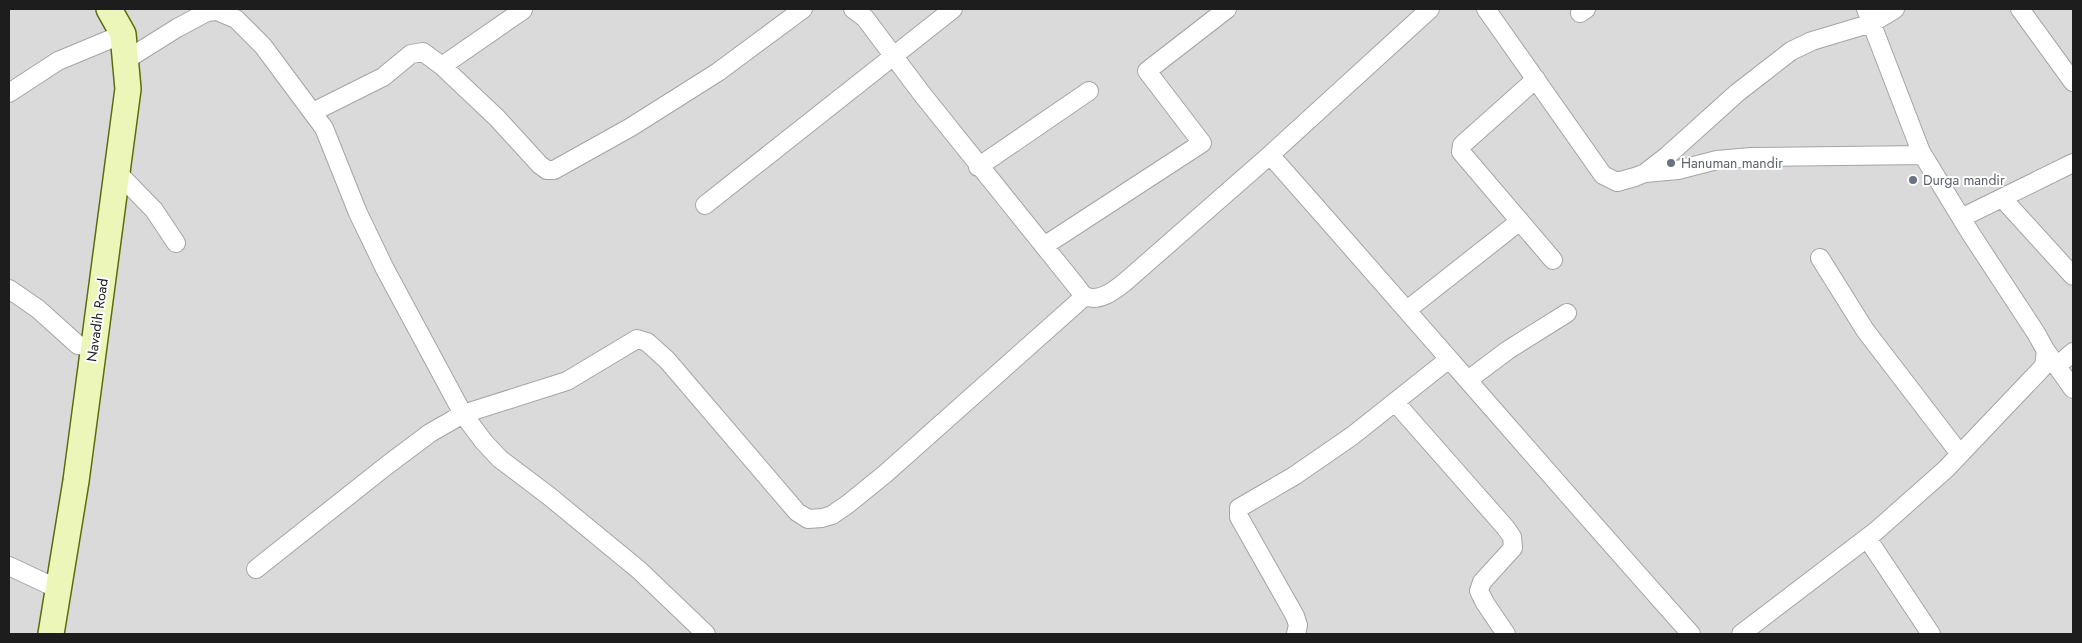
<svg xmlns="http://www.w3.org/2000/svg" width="2082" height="643" font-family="Jost,sans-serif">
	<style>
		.residential { fill: #dbdada }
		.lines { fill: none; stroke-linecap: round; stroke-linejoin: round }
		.street-casing { stroke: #a4a4a4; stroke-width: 20 }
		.secondary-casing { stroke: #5a6d0a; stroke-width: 28 }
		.street { stroke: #fff; stroke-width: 18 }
		.secondary { stroke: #edf6b9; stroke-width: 25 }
		.worship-dot { fill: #6b7280; stroke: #fff; stroke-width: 2 }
		.labels { text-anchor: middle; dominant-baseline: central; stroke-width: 4; stroke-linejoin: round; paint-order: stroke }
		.worship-label { font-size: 14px; fill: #5b616d; stroke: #fff; text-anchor: start }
		.street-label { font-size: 14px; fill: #1d1d1d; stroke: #fff }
	</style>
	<rect width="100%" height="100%" fill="#edebe3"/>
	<path class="residential" d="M9,9h2064v625h-2064z"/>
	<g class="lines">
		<defs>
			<path id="street" d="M853,9l12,9 57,76 155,193c2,2 5,8 8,9 14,7 30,-6 40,-14l145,-127 160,-146
				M1486,9l117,166 14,7 18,-5 10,-4 22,-17 70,-63 54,-42 21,-10 60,-18 23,-14
				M2020,9l53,73
				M1580,13l6,-4
				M126,60l51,-32 30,-16 10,-1 19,8 27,27 61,82 34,85 27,56 78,145 21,28 16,17 49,37 90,74 67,64
				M442,66l81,-56
				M1536,79l-74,66 -1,7 92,108
				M9,93l49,-32 65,-27
				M313,112l70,-35 28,-23 12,-2 19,14 55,52 43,47 7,5h7l77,-43 87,-55 85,-63
				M1270,155c141,159 280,321 421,479
				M978,167l111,-76
				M117,172l37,38 22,33
				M1645,173l33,-3 39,-10 34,-3 172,-2
				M2002,198l71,78
				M705,205l248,-196
				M1961,218l112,-55
				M1044,246l158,-103 -55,-72 80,-62
				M1820,258l45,72 95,124
				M9,289l29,20 40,36 16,2
				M1407,310l113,-89
				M2046,351l27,38
				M2057,366l16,-14
				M1468,380l40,-30 59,-37
				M1395,402l110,125 7,10 1,11 -31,34 -3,9 6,12 21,31
				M1867,538l64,96
				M9,566l49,23
				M256,569l130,-103 44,-33 33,-19 104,-33 70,-42 10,3 20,18 130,152 11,7 14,-1 10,-3 16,-11 37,-30 200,-178
				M1296,634l2,-9 -3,-9 -56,-99v-9l55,-32 58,-40 97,-77
				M1741,634l135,-103 70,-62 98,-103 2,-15 -10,-18 -65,-99 -50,-82 -55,-143"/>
			<path id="secondary" d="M51,634l25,-153 52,-392 -5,-55 -14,-25"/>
		</defs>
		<use href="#street" class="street-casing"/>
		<use href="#secondary" class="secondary-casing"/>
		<use href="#street" class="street"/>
		<use href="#secondary" class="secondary"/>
	</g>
	<g class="worship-dot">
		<circle cx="1671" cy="163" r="5"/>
		<circle cx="1913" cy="180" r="5"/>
	</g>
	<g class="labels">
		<g class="worship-label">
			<text x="1681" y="163">Hanuman mandir</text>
			<text x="1923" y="180">Durga mandir</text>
		</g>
		<g class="street-label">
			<text transform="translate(97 320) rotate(-82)">Navadih Road</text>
		</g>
	</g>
	<rect width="2082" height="643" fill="none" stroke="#1d1d1d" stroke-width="20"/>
</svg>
